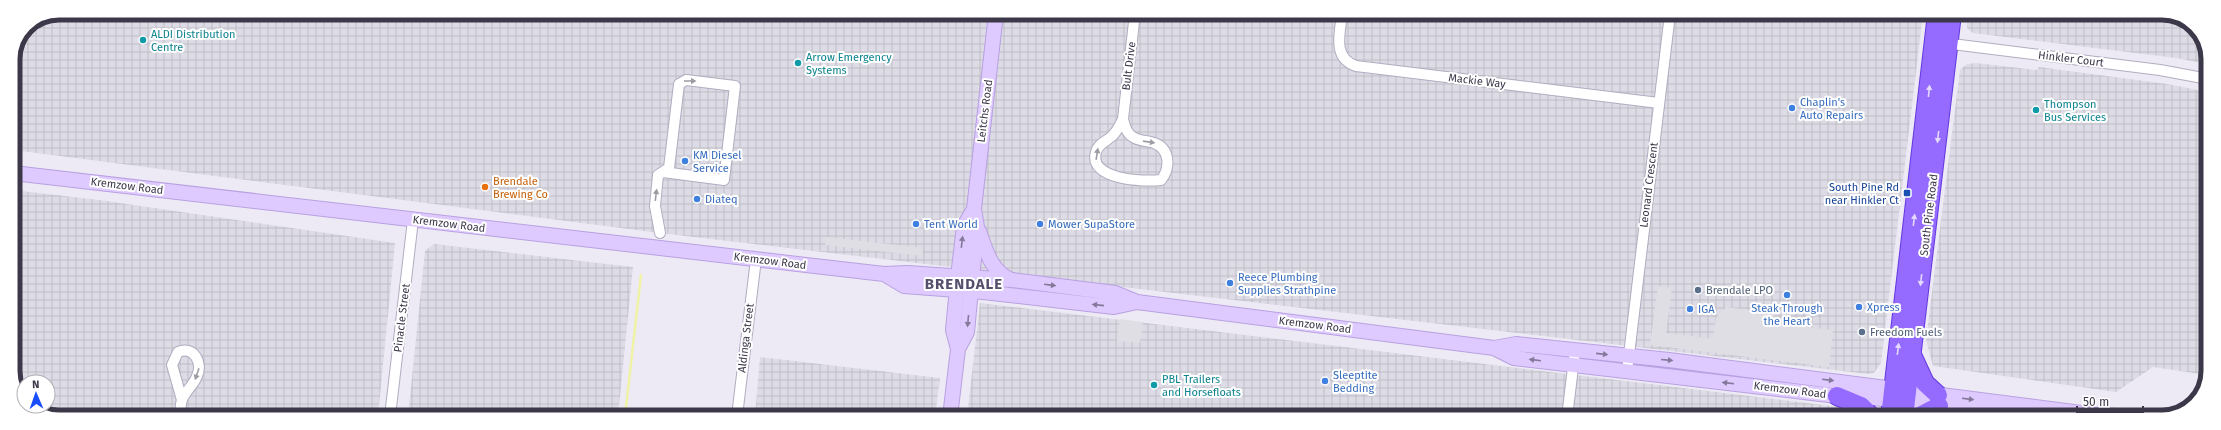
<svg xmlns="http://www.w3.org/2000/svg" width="2221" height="430" font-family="'Fira Sans',sans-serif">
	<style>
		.industrial { fill: url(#industrial-grid) }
		.parking { fill: #dfdee4 }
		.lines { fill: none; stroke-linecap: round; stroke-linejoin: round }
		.stream { stroke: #f0f2a6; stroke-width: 2.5 }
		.street-casing { stroke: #b2acc1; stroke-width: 12 }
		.secondary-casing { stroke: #b8a1e1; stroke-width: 16 }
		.highway-casing { stroke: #6338e0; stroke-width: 20 }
		.street { stroke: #fff; stroke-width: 10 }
		.secondary { stroke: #decaff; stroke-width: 14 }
		.highway { stroke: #956bff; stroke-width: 18 }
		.oneway { fill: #9e9ba4 }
		.oneway2 { fill: #e4daff }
		.oneway3 { fill: #85799b }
		.culture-dot { fill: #0f9aa8; stroke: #fff; stroke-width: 1.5 }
		.shop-dot { fill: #3f7fe0; stroke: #fff; stroke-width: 1.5 }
		.food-dot { fill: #e8710a; stroke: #fff; stroke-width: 1.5 }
		.transit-dot { fill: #1a4fb4; stroke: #fff; stroke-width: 1.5 }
		.service-dot { fill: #5c6f8a; stroke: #fff; stroke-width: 1.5 }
		.labels { text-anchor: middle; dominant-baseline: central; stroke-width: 4; stroke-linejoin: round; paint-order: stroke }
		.culture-label { font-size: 11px; fill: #0d838f; stroke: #fff; text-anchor: start }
		.street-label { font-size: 11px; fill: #3c3749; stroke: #fff }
		.shop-label { font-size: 11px; fill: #366cbe; stroke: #fff; text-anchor: start }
		.food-label { font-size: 11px; fill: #c56008; stroke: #fff; text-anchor: start }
		.transit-label { font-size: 11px; fill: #164399; stroke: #fff; text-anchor: end }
		.service-label { font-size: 11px; fill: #4e5e75; stroke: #fff; text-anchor: start }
		.district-label { font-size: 15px; font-weight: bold; letter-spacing: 1px; fill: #554e6c; stroke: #fff }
		.rim { fill: none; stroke: #3c3749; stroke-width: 5 }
	</style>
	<defs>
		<pattern id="industrial-grid" width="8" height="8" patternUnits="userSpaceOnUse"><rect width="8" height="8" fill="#dddbe5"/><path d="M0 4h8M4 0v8" fill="none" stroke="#bfbdc6"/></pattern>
	</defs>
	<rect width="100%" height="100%" fill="#edeaf5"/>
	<path class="industrial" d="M59,13l1864,1 -42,349 -7,10 -6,1 -1208,-141 -647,-83v-91l14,-33z
		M1966,14h205l24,13 13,26v11l-32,-6 -195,-24 -8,-1 -6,-5z
		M1976,63l61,7 2,-3 128,17 41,8 -1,283 -54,-8 -37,25 -183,-26 -7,-26 34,-270 7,-6z
		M13,190l86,10 296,43 -17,173h-328l-18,-10h16v-24h-24v18l-11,-23z
		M434,244l199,23 -15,149h-210l17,-165z
		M980,303l860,104 11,10h-884z
		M760,357l180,21 -5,39 -180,-1z"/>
	<path class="parking" d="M826,237l97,11 -1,8 -97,-11z
		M1658,286l14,2 -6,45 47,6 3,-21 10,-11 48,6v10l59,7 -4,37 -179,-22z
		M1120,319l23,3 -3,21 -23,-2z"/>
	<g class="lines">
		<path class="stream" d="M625,416l16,-141"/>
		<defs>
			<path id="street" d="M1342,14c-2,19 -10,44 14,52l303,37
				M1944,43l216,27 48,9
				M1123,119c2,7 3,14 10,18 7,5 14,3 21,6 17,6 16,26 7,37 -18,2 -73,0 -65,-28 2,-8 9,-10 15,-15 6,-5 9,-12 12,-18l12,-106
				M660,233l-5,-27 3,-31 11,-7 10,-84 7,-4 49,6 -11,94 -61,-8
				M1628,363l42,-349
				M180,416c1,-5 0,-11 2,-16 3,-9 12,-15 15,-24 6,-13 -3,-31 -19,-24l-6,13 10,35
				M390,416l23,-196
				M737,416l19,-157
				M1567,417l8,-66"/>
			<path id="secondary" d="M13,173l871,101 23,-1 105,7 103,13 22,9 357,46 22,-4 153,16 420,54
				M979,231c7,20 12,40 32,49
				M884,274l20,12 79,6 131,15 23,-5
				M1494,348l20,10 323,38 10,-1 170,19
				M958,349l-5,-19 5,-53 6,-51 10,-17
				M2081,414l54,3
				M950,417l8,-68 9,-17 10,-105 -3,-18 22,-196"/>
			<path id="highway" d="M1912,355l13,28 13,12
				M1837,396l24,10 11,11
				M1890,417l47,-403
				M1904,417l48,-403
				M1918,417l21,-11"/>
		</defs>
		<use href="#street" class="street-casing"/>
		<use href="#secondary" class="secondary-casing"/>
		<use href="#highway" class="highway-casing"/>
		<use href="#street" class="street"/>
		<use href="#secondary" class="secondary"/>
		<use href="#highway" class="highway"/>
	</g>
	<defs><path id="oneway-solid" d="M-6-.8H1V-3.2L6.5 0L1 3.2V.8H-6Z"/></defs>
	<g class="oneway">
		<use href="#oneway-solid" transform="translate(690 81)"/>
		<use href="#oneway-solid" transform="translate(1149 142) rotate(8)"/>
		<use href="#oneway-solid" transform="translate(1097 154) rotate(-81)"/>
		<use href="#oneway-solid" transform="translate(656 195) rotate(-83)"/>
		<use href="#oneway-solid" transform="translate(197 374) rotate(109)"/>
	</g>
	<g class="oneway2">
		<use href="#oneway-solid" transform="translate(1929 91) rotate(-84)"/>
		<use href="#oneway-solid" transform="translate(1938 137) rotate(96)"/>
		<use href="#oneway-solid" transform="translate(1914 220) rotate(-83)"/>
		<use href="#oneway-solid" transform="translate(1921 280) rotate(97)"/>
		<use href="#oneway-solid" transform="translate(1898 349) rotate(-83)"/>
	</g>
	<g class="oneway3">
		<use href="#oneway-solid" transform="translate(962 242) rotate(-83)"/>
		<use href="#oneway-solid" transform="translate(1050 285) rotate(7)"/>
		<use href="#oneway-solid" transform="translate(1098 305) rotate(-174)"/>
		<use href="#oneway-solid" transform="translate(968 321) rotate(95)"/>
		<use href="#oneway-solid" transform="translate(1602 354) rotate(6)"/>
		<use href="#oneway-solid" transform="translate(1535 360) rotate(-173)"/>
		<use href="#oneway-solid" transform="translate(1667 360) rotate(5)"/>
		<use href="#oneway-solid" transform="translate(1828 380) rotate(7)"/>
		<use href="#oneway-solid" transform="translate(1728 383) rotate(-173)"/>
		<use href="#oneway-solid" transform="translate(1968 399) rotate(7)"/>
	</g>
	<g class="culture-dot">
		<circle cx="143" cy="40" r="4"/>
		<circle cx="798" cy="63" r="4"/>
		<circle cx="2036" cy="110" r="4"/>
		<circle cx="1154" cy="385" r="4"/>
	</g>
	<g class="shop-dot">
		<circle cx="1792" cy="108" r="4"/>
		<circle cx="685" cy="161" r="4"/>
		<circle cx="697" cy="199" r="4"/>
		<circle cx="916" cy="224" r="4"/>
		<circle cx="1040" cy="224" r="4"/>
		<circle cx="1230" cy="283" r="4"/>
		<circle cx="1787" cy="295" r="4"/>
		<circle cx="1859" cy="307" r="4"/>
		<circle cx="1690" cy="309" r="4"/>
		<circle cx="1325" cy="381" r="4"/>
	</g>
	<circle class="food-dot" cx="485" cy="187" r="4"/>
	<rect class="transit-dot" x="1903" y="189" width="8" height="8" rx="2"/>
	<g class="service-dot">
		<circle cx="1698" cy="290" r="4"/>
		<circle cx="1862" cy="332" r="4"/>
	</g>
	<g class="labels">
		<g class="culture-label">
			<text x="151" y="34">ALDI Distribution<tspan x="151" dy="13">Centre</tspan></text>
			<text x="806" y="57">Arrow Emergency<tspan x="806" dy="13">Systems</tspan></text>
			<text x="2044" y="104">Thompson<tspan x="2044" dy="13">Bus Services</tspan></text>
			<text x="1162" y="379">PBL Trailers<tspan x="1162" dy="13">and Horsefloats</tspan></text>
		</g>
		<g class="street-label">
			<text transform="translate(2071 59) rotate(7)">Hinkler Court</text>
			<text transform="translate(1129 66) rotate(-83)">Bult Drive</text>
			<text transform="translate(1477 81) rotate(7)">Mackie Way</text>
			<text transform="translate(985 111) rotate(-83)">Leitchs Road</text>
			<text transform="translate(1649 185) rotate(-83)">Leonard Crescent</text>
			<text transform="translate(127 186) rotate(7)">Kremzow Road</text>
			<text transform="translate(1929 215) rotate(-83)">South Pine Road</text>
			<text transform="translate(449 224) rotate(7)">Kremzow Road</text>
			<text transform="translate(770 261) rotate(7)">Kremzow Road</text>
			<text transform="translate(402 318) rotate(-83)">Pinacle Street</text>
			<text transform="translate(1315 325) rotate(7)">Kremzow Road</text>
			<text transform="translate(746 338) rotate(-83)">Aldinga Street</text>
			<text transform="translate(1790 390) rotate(7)">Kremzow Road</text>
		</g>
		<g class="shop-label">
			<text x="1800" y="102">Chaplin's<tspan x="1800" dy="13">Auto Repairs</tspan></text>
			<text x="693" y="155">KM Diesel<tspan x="693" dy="13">Service</tspan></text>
			<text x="705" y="199">Diateq</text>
			<text x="924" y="224">Tent World</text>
			<text x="1048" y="224">Mower SupaStore</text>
			<text x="1238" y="277">Reece Plumbing<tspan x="1238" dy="13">Supplies Strathpine</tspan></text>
			<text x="1867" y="307">Xpress</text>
			<text x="1787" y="308" text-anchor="middle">Steak Through<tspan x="1787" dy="13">the Heart</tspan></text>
			<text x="1698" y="309">IGA</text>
			<text x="1333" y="375">Sleeptite<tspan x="1333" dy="13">Bedding</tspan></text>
		</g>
		<g class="food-label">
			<text x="493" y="181">Brendale<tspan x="493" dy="13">Brewing Co</tspan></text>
		</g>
		<g class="transit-label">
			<text x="1899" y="187">South Pine Rd<tspan x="1899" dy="13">near Hinkler Ct</tspan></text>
		</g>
		<g class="service-label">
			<text x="1706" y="290">Brendale LPO</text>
			<text x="1870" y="332">Freedom Fuels</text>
		</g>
		<g class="district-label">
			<text x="964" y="284">BRENDALE</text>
		</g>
	</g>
	<path d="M0 0H2221V430H0ZM59 20H2162A39 39 0 0 1 2201 59V371A39 39 0 0 1 2162 410H59A39 39 0 0 1 20 371V59A39 39 0 0 1 59 20Z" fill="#fff" fill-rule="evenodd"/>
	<path class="rim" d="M59 20H2162A39 39 0 0 1 2201 59V371A39 39 0 0 1 2162 410H59A39 39 0 0 1 20 371V59A39 39 0 0 1 59 20Z"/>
	<g transform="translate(36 394) rotate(358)"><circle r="19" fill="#ffffff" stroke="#b1afb6"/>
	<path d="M0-3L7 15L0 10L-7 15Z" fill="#194dfd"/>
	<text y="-6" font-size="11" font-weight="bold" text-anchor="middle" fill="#3c3749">N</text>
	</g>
	<path d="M2077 406v6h66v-6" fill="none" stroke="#3c3749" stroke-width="2"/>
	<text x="2083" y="406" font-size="12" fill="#3c3749" stroke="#ffffff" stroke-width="3" paint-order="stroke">50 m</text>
</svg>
